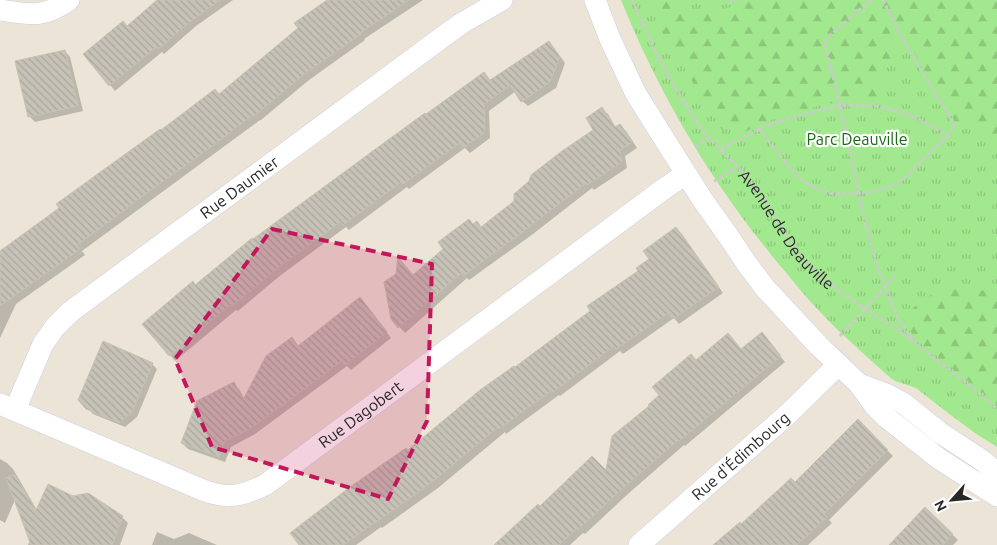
<svg xmlns="http://www.w3.org/2000/svg" width="997" height="545" font-family="Ubuntu,sans-serif">
	<style>
		.grass { fill: url(#grass-tufts) }
		.forest { fill: url(#forest-firs) }
		.shadow { fill: #0003 }
		.building { fill: url(#building-back-hatch); stroke: #c7c2b1 }
		.lines { fill: none; stroke-linecap: round; stroke-linejoin: round }
		.minor-casing { stroke: #cccee2; stroke-width: 22 }
		.path { stroke: #cbcbcb; stroke-width: 3; stroke-dasharray: 4 2.5; stroke-linecap: butt }
		.minor { stroke: #fff; stroke-width: 21 }
		.marked { fill: #c2185b; fill-opacity: 0.2; stroke: #c2185b; stroke-width: 4; stroke-dasharray: 10 6; stroke-linejoin: round }
		.labels { text-anchor: middle; dominant-baseline: central; stroke-width: 4.5; stroke-linejoin: round; paint-order: stroke }
		.park-label { font-size: 16px; fill: #1a6913; stroke: #fff }
		.street-label { font-size: 16px; fill: #272727; stroke: #fff }
	</style>
	<defs>
		<pattern id="grass-tufts" width="24" height="20" patternUnits="userSpaceOnUse" patternTransform="scale(1.25)"><rect width="24" height="20" fill="#a2e88e"/><path d="M3 7l-1-3M5 7V3M7 7l1-3M15 17l-1-3M17 17v-4M19 17l1-3" fill="none" stroke="#8cc77a"/></pattern>
		<pattern id="forest-firs" width="22" height="20" patternUnits="userSpaceOnUse" patternTransform="scale(1.25)"><rect width="22" height="20" fill="#a2e88e"/><path d="M5 1l3.5 6h-7zM16 11l3.5 6h-7z" fill="#8cc77a"/></pattern>
		<pattern id="building-back-hatch" width="6" height="6" patternUnits="userSpaceOnUse" patternTransform="scale(1.25)"><rect width="6" height="6" fill="#c6c2b7"/><path d="M-1 5l2 2M0 0l6 6M5-1l2 2" fill="none" stroke="#aaa79d"/></pattern>
	</defs>
	<rect width="100%" height="100%" fill="#ece5d7"/>
	<path class="grass" d="M621,0h376v447l-22,-14 -27,-20 -32,-25 -21,-7 -8,-6c-20,-19 -42,-37 -61,-57 -13,-13 -26,-28 -38,-43 -71,-83 -126,-174 -167,-275z"/>
	<path class="forest" d="M662,0h25l6,18 62,-18h242v146l-29,-27 -9,9 -55,-93 -6,3 -18,46 -2,18 -27,-2 -30,5 -59,18 -21,11 -5,-6 -14,2 -59,-98z
		M950,289l47,2v113l-79,-63 -11,-13 -5,-12 36,-26z"/>
	<path class="shadow" d="M158,0h75l-37,26 -32,28 -2,-2 -47,39 -5,-6 17,-58z
		M329,0h94l-59,39 1,1 -56,40 -48,40h-1l-178,131 3,4 -69,49 -16,34v-80l220,-163 80,-67z
		M549,42l5,6 11,15 -9,25 -28,18 -6,-5 -6,-10 -27,20 1,27 -20,15 -5,-5 -56,41 -2,-2 -58,43 -3,-3 -65,48 -43,36 -2,-1 -61,51 -5,-6 25,-69 231,-170 64,-35z
		M65,51l5,6 13,54 -48,11 -6,-6z
		M602,109l6,5 8,14 4,-3 6,6 11,17 -12,8 2,12 -33,22 -2,-2 -59,46 -64,46 -2,-2 -62,55 -13,-14 22,-43 63,-53 5,5 33,-26 80,-71z
		M676,229l6,5 41,59 -44,31 -5,-6 -51,36 -3,-3 -60,45 -1,-1 -53,39 -1,-2 -67,56 -56,40 -1,-1 -25,18h-55l107,-93 107,-84 77,-56 48,-41z
		M365,304l26,34 -40,32 -4,-4 -92,68 -24,13 -6,15 -37,-13 -6,-6 51,-60 6,6 6,11 47,-61 7,7z
		M767,340l18,22 -100,84 -1,-1 -55,48 -44,41 -2,-1 -13,12h-75l45,-37 67,-35 44,-67 45,-45 46,-11z
		M152,364l5,5 -20,48 -12,10 -32,-13 -13,-14z
		M858,421l35,35 -64,64 3,3 -24,22h-93l80,-61z
		M0,459l7,4 6,6 24,41 85,7 6,6 -8,22h-92l2,-5 -15,-40 -10,23 -5,-3z
		M925,508l33,32 -5,5h-62z
		M157,532l17,7 15,-6 28,12h-65z"/>
	<path class="building" d="M157,0h63l-29,21 -33,28 -2,-2 -47,39 -26,-32 40,-33 4,5z
		M327,0h82l-49,33 1,1 -58,41 -49,41 -1,-1 -57,43 -69,49 1,1 -51,37 3,4 -80,57v-55l59,-43 -3,-4 104,-75 1,1 54,-41 4,5 79,-66 -4,-5z
		M549,41l11,16 -10,25 -29,20 -11,-17 -26,20 1,27 -22,16 -3,-5 -57,41 -2,-2 -58,43 -3,-3 -64,47h1l-46,38 -1,-2 -61,51 -27,-32 51,-43 2,4 57,-47 1,1 128,-94 44,-32 1,1 58,-42 6,8z
		M65,50l13,56 -50,11 -13,-56z
		M602,107l13,20 5,-3 13,18 -13,8 2,12 -35,23 -1,-2 -58,45 -65,48 -2,-3 -63,55 -7,-9 -7,-37 12,-8 2,-17 15,18 30,-26 -5,-7 31,-23 4,5 4,-3 4,6 33,-26v-7l15,-13 2,-6 31,-24 31,-21 -7,-12z
		M676,227l43,60 -46,32 -5,-6 -52,36 -2,-3 -61,46 -1,-2 -53,39 -1,-2 -66,55 -57,41v-1l-32,23h-44l-9,-12 60,-46 56,-39 2,2 72,-60 34,-24 1,1 75,-56 -3,-5 51,-35 -2,-3 13,-9 -6,-8z
		M360,297l27,35 -42,33 -3,-4 -92,68 -25,12 -6,16 -38,-14 16,-42 37,-19 9,18 23,-44 26,-19 6,9z
		M762,332l19,24 -102,85 -1,-1 -55,48 -45,42 -1,-2 -18,17h-65l44,-41 2,2 52,-50 14,14 6,-34 37,-30 -1,-1 11,-10 -7,-8 39,-33 5,6 32,-27 13,16z
		M103,341l50,22 -21,49 -13,11 -33,-14 -8,-9z
		M858,419l30,31 -64,64 3,3 -30,28h-84l27,-23 1,2 50,-46 4,4z
		M14,474l22,36 12,-26 25,12 15,-3 35,23 -11,29h-81l-25,-67z
		M925,507l28,27 -10,11h-54z"/>
	<g class="lines">
		<defs>
			<g id="minor">
				<path d="M595,0l15,39 26,55 66,105 27,38 18,27 18,24 54,58 40,38 15,21 12,12 52,41 59,38"/>
				<path d="M0,10c29,4 43,9 69,-10"/>
				<path d="M859,384l27,10 17,9 36,29 44,29 14,12"/>
				<path id="s2" d="M0,404l205,87c24,8 37,5 60,-6l400,-297 21,-14"/>
				<path id="s3" d="M15,410l28,-66 12,-17 15,-15 378,-279 14,-10 40,-23"/>
				<path id="s4" d="M639,545l149,-131 50,-49"/>
			</g>
		</defs>
		<use href="#minor" class="minor-casing"/>
		<g class="path">
			<path id="s1" d="M632,0l9,20 18,39 17,30 19,31 12,16 31,31 21,25 37,59 12,13 15,15 42,30 33,21 71,55 28,24"/>
			<path d="M728,0h9"/>
			<path d="M871,0l-43,37 -3,8 15,60 23,108 8,32 8,27 19,47 16,22"/>
			<path d="M759,129l35,44 14,11 13,7 14,3 37,-2 17,-5 10,-5 11,-9 34,-34 11,-13 -53,-88 -19,-38"/>
			<path d="M695,147l15,-9"/>
			<path d="M721,149l42,-22 38,-12 39,-10 37,1 28,7 24,11 20,14"/>
			<path d="M714,181l24,-14"/>
			<path d="M840,336l57,-62"/>
		</g>
		<use href="#minor" class="minor"/>
	</g>
	<path class="marked" d="M272,229l160,35 -5,157 -39,78 -176,-52 -37,-88z"/>
	<g class="labels">
		<g class="park-label">
			<text x="857" y="139">Parc Deauville</text>
		</g>
		<g class="street-label">
			<text stroke="none"><textPath href="#s3" startOffset="324">Rue Daumier</textPath></text>
			<text stroke="none"><textPath href="#s1" startOffset="279">Avenue de Deauville</textPath></text>
			<text stroke="none"><textPath href="#s2" startOffset="404">Rue Dagobert</textPath></text>
			<text stroke="none"><textPath href="#s4" startOffset="135">Rue d'Édimbourg</textPath></text>
		</g>
	</g>
	<g transform="translate(952 500) rotate(243)" stroke="#ffffff" stroke-width="4" paint-order="stroke">
	<path d="M0-4L9 19L0 12L-9 19Z" fill="#272727"/>
	<text y="-8" font-size="14" font-weight="bold" text-anchor="middle" fill="#272727">N</text>
	</g>
</svg>
